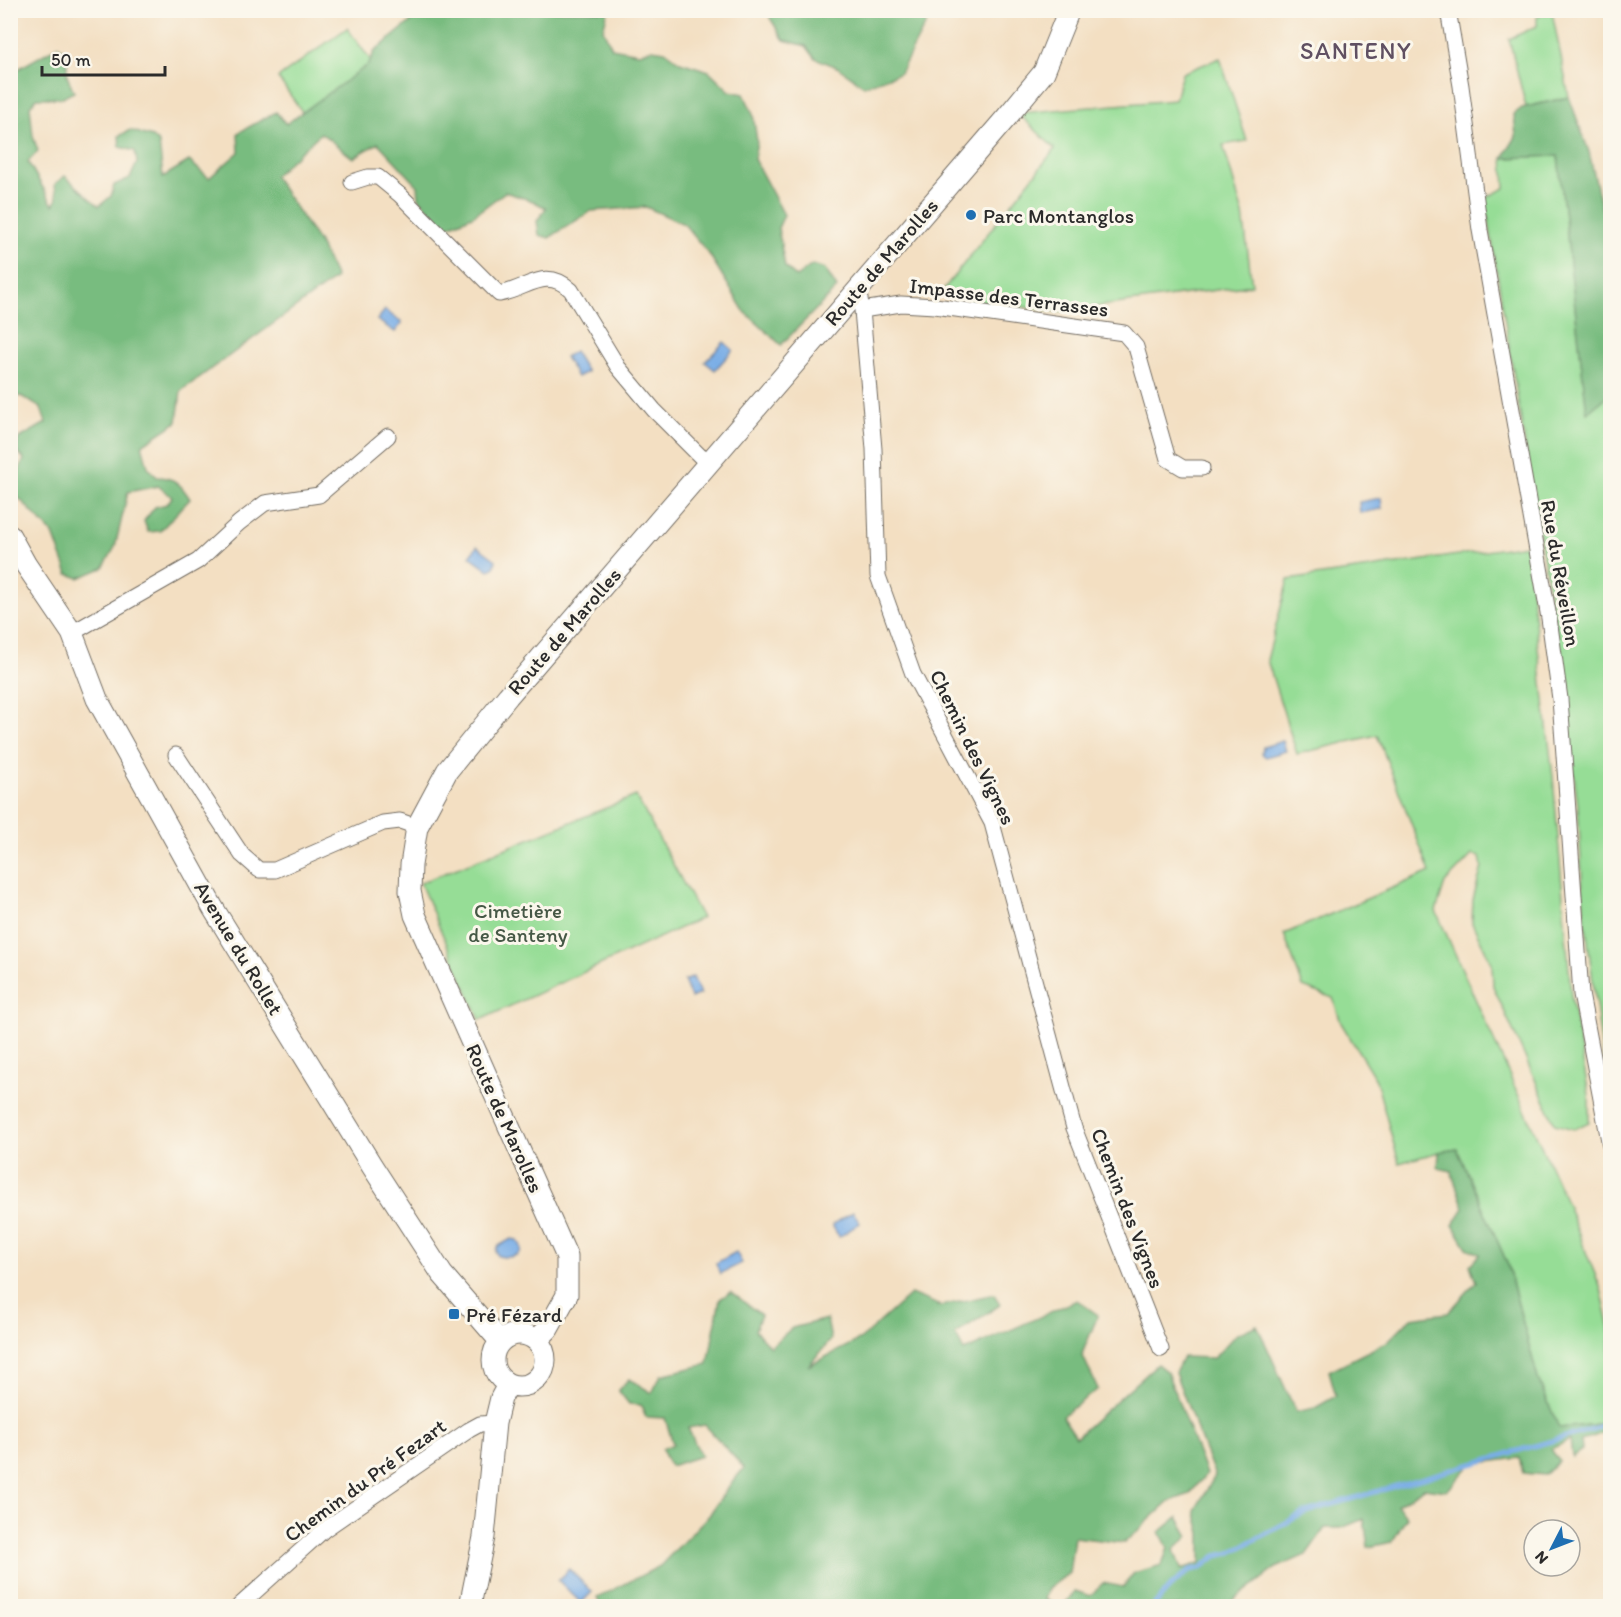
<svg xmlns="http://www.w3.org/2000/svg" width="1621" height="1617" font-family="Itim,sans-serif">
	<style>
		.green { fill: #96dd96; stroke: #608460; stroke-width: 1.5 }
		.forest { fill: #78bc7f; stroke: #527455; stroke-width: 1.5 }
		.water { fill: #79ade6; stroke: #526c88; stroke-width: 1.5 }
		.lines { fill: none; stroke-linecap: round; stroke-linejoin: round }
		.stream { stroke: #79ade6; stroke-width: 5 }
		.street-casing { stroke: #716a60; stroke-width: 17 }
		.secondary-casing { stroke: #716a60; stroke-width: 23 }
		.street { stroke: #fff; stroke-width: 15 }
		.secondary { stroke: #fff; stroke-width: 21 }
		.poi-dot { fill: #1f6fb2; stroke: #fbf7ec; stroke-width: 2 }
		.labels { text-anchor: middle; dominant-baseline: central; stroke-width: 6; stroke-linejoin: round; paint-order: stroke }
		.poi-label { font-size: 21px; fill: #2b2b2b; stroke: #fbf7ec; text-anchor: start }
		.street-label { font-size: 21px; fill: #2b2b2b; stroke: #fbf7ec }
		.park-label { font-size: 21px; fill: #465846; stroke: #fbf7ec }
		.quarter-label { font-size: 24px; letter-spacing: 1.5px; fill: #605062; stroke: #fbf7ec }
	</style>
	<rect width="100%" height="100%" fill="#fbf7ec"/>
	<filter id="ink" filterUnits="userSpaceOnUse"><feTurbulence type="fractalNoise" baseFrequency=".0167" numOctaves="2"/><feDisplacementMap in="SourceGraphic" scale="12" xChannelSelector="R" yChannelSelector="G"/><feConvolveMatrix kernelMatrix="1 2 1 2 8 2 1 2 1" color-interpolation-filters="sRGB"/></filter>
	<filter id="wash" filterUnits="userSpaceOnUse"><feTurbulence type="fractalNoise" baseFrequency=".008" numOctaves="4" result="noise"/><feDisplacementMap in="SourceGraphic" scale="24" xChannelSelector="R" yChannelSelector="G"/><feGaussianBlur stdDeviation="1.35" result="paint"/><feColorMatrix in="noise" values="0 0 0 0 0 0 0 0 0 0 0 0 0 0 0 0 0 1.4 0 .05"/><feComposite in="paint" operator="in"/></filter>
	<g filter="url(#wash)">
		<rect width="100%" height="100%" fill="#f3dfc2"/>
		<path class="green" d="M1552,12l17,85 -43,10 -17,-68 28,-13v-9z
			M347,28l25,34 -69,51 -25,-35z
			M1220,58l27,83 -24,4 20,69 9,71 -194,27 -119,-17 116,-146 -37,-36 157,-13 7,-27z
			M1558,156l29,256 23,-18v709l-3,-14 -23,-177 -6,-106 -20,-158 -73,-450 20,-10 -2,-30z
			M1526,545l27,232 18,218 18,100v27l-15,7 -19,-5 -62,-138 -1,-22 -20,-41 1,-23 9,-33 -2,-10 -8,-2 -27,28 -9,28 127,284 38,94 9,39v95l-51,5 -21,-49 -31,-116 -50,-114 -18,3 -40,11 -23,-83 -35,-57 -8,-25 -30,-11 -19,-53 146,-62 -53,-137 -80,19 -30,-94 21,-80z
			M636,796l66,122 -222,102 -60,-137z"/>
		<path class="forest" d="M425,10l183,1 -5,18 9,19 27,5 13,-4 13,2 15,11 29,9 21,20 14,3 9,20 4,27 -3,18 30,56 -6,13 7,39 11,10 16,-12 13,4 12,19 -56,57 -37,-34 -35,-57 -25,-30 -38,-17 -55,4 -42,27 -10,-3 -2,-14 9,-13 -13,-7 -28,-9 -31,23 -29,13 -26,-30 -1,-12 -40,-43 -25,15 -32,-25 -47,43 44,65 18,37 -155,113 -4,31 -35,23 6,22 9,10c17,0 24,7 33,22l-30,32 -12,1 -4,-11 11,-14 12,-3 5,-7 -14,-11 -30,6 -13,55 -12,21 -24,10 -11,-4 -15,-40 -40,-42 4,-16 7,-17 -7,-8 1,-12 28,-16 -5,-15 -20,-12 -10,1 -1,-194 5,-9 -5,-10 1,-111 47,-27 5,3 4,12v15l7,16 -12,6h-25l-7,8 3,30 5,15 -10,11 25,43 4,-6 -2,-15 10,-8 34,30 12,-10 3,-11 16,-7 7,-15 -2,-12 -15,-4 -1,-11 11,-6 22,7 7,6 4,34 26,-16 20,17 30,-26 -1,-19 38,-21 10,12 83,-60 5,-12z
			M927,10l4,4 -31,59 -36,13 -25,-18 -24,-10 -9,-12 -22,-6 -14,-22 -1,-7z
			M1569,97l20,55 13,58 6,1 2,13v170l-23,19 -29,-257 -55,2 13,-21 -2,-23 8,-6z
			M1457,1149l50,114 31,116 21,49 50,-5 -3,9 -25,9 1,9 -10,7 -2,-17 -19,9 8,12 -14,14 -22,-2 -4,-15 -48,6 -24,27 -23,-3 -27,17 10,12 -15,25 -24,5 -4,-28 -23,9h-16l-19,27 -30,13 -50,38h-163l12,-15 15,5 13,-13 20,4 11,-14 28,-8 6,-17 -8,-16 18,-15 11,19 -15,14 7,19 20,-6v-30l-6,-23 20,-34 -40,-103 8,-16 31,1 21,-23 22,-10 39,87 19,-4 21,-12 -7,-25 58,-29 24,-24 37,-5 28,-31 -6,-17 10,-11 -13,-6 -14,-23 11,-17 -13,-37 -13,-3 1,-16z
			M731,1292l30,23 -6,15 15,17 22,-19 35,-9 4,21 -23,26 53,-27 50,-45 30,12 53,-12 6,11 -45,29 9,17 113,-51 21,15 -16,39 16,35 -36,27 14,21 81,-73 10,8 39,102 -16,20 -20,7 -46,42 -50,-6 -5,36 -21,16 -4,10 15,7h-458l-4,-8 63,-32 50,-52 16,-24 18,-22 -39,-43 -17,3 13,28 -31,10 -8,-17 11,-5 -8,-26 -19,-1 -5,-12 -12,-1 -11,-14 11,-11 23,14 9,-18 47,-11 12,-65z"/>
		<path class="water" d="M385,310l17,13 -7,9 -18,-12z
			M724,342l9,8 -18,20 -10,-8z
			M574,351l13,21 -10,5 -12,-20z
			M1381,498l1,11 -22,4 -1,-11z
			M477,546l19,14 -2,8 -5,2 -19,-14z
			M1283,741l3,10 -20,6 -4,-3 1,-7z
			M693,977l7,17 -9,4 -7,-17z
			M853,1212l7,11 -21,14 -7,-12z
			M511,1239l6,1c13,15 -7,19 -19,16l-2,-4 1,-5z
			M736,1252l6,11 -22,11 -4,-11z
			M569,1569l23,23 -11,11 -23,-23z"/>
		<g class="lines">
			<path class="stream" d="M1153,1606l19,-21 18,-15 11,-2 15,-12 14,-3 76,-41 304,-88"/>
		</g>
	</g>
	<g filter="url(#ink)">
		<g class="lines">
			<defs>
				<path id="street" d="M1448,10l13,76 19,144 69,388 11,81 21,295 29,152
					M352,182l16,-5h10l22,18 99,99c29,-5 46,-28 72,-4l47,77 36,43 54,54
					M858,288l4,22 12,139 4,127 35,98 79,149 82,305 87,221
					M862,310l39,-6 34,2 189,27 12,14 32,112 15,9h19
					M72,633l126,-72 41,-38 26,-20 54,-8 69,-59
					M176,755l66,100 17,15h16l108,-47 17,-2 17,6
					M239,1606l86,-77 144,-99 11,-6 15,-1"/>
				<path id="secondary" d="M10,536l16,29 46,68 25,66 116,209 159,258 70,108 58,67
					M493 1360a26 26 0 1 1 52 0a26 26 0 1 1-52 0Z
					M537,1340l11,-11 19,-34v-38l-152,-342 -5,-24 1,-26 6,-38 30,-56 61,-75 498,-578 38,-46 25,-62
					M470,1606l14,-69 11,-114 6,-25 7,-13"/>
			</defs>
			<use href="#street" class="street-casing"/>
			<use href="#secondary" class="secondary-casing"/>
			<use href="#street" class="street"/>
			<use href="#secondary" class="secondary"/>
		</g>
	</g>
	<g class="poi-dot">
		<circle cx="971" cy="215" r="6"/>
		<rect x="448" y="1308" width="12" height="12" rx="3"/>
	</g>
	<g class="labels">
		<g class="poi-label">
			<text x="983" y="215">Parc Montanglos</text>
			<text x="466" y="1314">Pré Fézard</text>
		</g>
		<g class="street-label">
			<text transform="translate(881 262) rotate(-49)">Route de Marolles</text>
			<text transform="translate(1009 297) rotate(7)">Impasse des Terrasses</text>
			<text transform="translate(1561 573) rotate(80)">Rue du Réveillon</text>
			<text transform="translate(564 631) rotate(-49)">Route de Marolles</text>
			<text transform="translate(973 747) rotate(64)">Chemin des Vignes</text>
			<text transform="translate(239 948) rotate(59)">Avenue du Rollet</text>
			<text transform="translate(505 1118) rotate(66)">Route de Marolles</text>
			<text transform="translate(1128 1208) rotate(69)">Chemin des Vignes</text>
			<text transform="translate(365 1480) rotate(-36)">Chemin du Pré Fezart</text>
		</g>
		<g class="park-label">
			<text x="518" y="910">Cimetière<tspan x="518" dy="24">de Santeny</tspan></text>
		</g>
		<g class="quarter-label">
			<text x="1356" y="50">SANTENY</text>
		</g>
	</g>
	<rect width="1621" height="1617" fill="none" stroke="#fbf7ec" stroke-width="36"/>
	<g transform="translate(1552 1548) rotate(228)"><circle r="28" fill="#fbf7ec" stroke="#a8a59f" stroke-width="1.5"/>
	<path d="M0-4.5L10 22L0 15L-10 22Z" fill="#1f6fb2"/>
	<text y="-9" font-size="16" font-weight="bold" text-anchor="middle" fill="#2b2b2b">N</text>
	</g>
	<path d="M42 66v9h123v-9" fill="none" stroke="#2b2b2b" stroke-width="3"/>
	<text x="51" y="66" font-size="18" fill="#2b2b2b" stroke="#fbf7ec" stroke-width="4.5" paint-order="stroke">50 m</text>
</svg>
